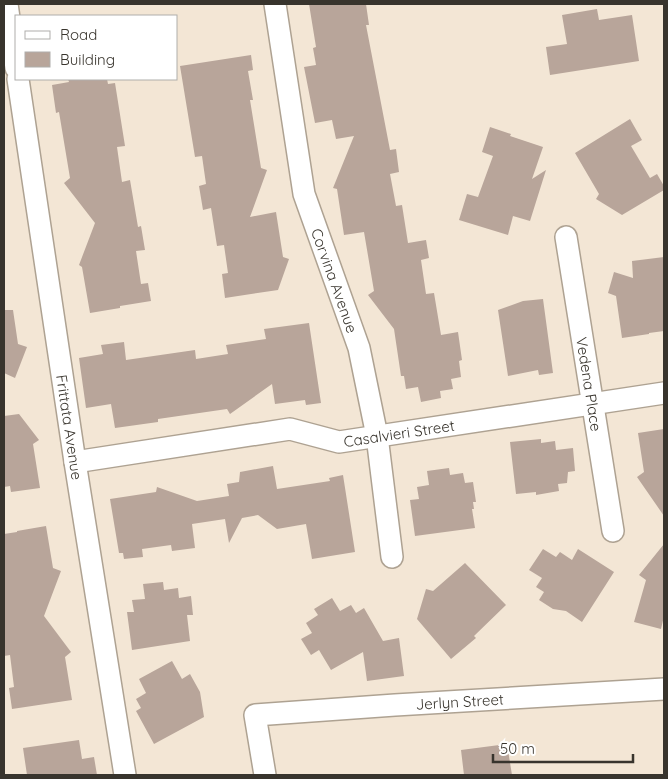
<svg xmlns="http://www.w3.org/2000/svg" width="668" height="779" font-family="Quicksand,sans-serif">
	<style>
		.building { fill: #b8a59a }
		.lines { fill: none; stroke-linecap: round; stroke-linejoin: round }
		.minor-casing { stroke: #aea292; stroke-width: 24 }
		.minor { stroke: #fff; stroke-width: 21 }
		.labels { text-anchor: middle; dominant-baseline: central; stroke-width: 4; stroke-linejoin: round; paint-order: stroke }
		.street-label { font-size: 15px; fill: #38342d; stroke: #fff }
	</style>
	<rect width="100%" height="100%" fill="#f3e6d5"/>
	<path class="building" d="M309,4h57l3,21h-3l24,125 6,-1 3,23 -9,2 6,32 6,-1 6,38 18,-3 3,18 -8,2 5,34 8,-1 7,42 17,-3 4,28 -3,1 2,16 -10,2 2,10 -13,2 1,7 -20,4 -3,-15 -12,2 -2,-13h-3l-7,-47 -26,-34 6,-4 -10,-59 -20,3 -7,-46 -4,-1 21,-52 -18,3 -4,-19 -17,3 -11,-56 12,-2 -3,-17 3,-1z
		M597,9l2,11 33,-5 7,46 -89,14 -4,-28 21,-3 -5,-29z
		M251,55l2,15 -5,1 5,29h-3l11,68 6,2 -17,47 26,-5 7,45 6,2 -11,31 -53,8 -3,-24 6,-1 -4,-28 -7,1 -6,-38 -8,2 -4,-24 7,-2 -4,-28 -7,1 -15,-91z
		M68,79h39l1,5 7,-1 10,63 -8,1 5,35 8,-2 8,47 3,-1 4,24 -9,1 5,33 7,-1 3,18 -31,5v2l-30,5 -8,-46 -3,-2 16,-42 -31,-40 6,-5 -11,-66 -3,1 -4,-28 17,-3z
		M630,119l12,21 -11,6 19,32 7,-4 7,12v4l-42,25 -26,-16 3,-5 -24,-41z
		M490,127l21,7 -1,2 33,11 -11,32 14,-9 -16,51 -17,-5 -5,19 -49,-15 8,-26 11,3 15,-41 -11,-4z
		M664,257v74l-15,2v1l-27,4 -6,-42 -8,-3 6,-21 19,6 -1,-17z
		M543,299l10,74 -14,2 -1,-5 -30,6 -10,-66 25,-9z
		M4,310h9l5,34 9,3 -12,31 -11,-5z
		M309,323l12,80 -15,2 -1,-5 -30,4 -3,-20 -42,30 -3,-5 -69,10v3l-43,6 -4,-24 -25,4 -7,-50 24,-4 -2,-9 23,-3 2,18 69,-10 1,9 32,-5 -2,-9 40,-6 -2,-10z
		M19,414l20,26 -6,4 7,44 -29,4 -1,-6 -6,1v-71z
		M664,429v87l-27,-39 7,-5 -6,-39z
		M541,439v4l14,-2 1,9 17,-2 2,23 -7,1 -1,11 -9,1 1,7 -23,4v-3l-20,2 -6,-52z
		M273,466l4,23 53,-8 -1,-3 14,-3 12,77 -43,7 -6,-35 -29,5 -19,-14 -16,3 -13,25 -4,-24 -33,5 3,24 -23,3 -1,-6 -29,4 1,8 -19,2 -1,-6h-4l-9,-54 46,-7 1,-5 40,14 32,-5 -2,-12 12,-2 1,-10z
		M449,468l1,7 13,-2 2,10 8,-1 3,20h-3l1,7h-2l3,19 -60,8 -5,-36 9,-1 -2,-12 12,-2 -2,-14z
		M46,526l7,42 8,3 -17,45 27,36 -6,5 7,43 -60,9 -3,-21 5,-1 -4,-32 -6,1v-122l13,-2v-1z
		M664,544v72l-3,13 -27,-7 12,-42 -7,-5z
		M543,549l13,8 4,-5 12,8 6,-11 36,23 -32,50 -16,-11 -13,-2 -14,-9 5,-8 -8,-5 6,-9 -13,-8z
		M465,563l41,42 -32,31 2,2 -25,21 -34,-40 9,-30 7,2z
		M163,582l1,8 14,-2 1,10 12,-2 2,19h-6l3,26 -58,9 -5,-38h7l-2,-12 13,-1 -2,-15z
		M332,598l8,13 11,-6 5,8 8,-5 19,33 16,-3 5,38 -37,5 -4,-29 -32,18 -12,-20 -8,5 -10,-16 11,-6 -6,-10 12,-8 -4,-6z
		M172,661l10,18 8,-5 10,18 4,25 -50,27 -18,-33 5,-3 -5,-9 10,-6 -7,-14z
		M79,740l3,19 12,-2 3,18h-70l-4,-27z
		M507,744l5,31h-48l-3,-25z"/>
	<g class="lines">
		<defs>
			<g id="minor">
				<path d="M7,4l9,64"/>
				<path id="s1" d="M275,4l29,190 55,154 18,88 15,121"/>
				<path id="s2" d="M18,79l57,383 50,313"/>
				<path id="s3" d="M566,237l47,294"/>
				<path id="s4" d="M75,462l215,-33 49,13 325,-49"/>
				<path id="s5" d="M265,775l-10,-60 140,-10 269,-16"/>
			</g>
		</defs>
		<use href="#minor" class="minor-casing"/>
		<use href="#minor" class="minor"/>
	</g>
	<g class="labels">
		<g class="street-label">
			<text stroke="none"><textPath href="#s1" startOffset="284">Corvina Avenue</textPath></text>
			<text stroke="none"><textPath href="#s3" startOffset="149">Vedena Place</textPath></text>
			<text stroke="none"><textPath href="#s2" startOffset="352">Frittata Avenue</textPath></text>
			<text stroke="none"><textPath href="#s4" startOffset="329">Casalvieri Street</textPath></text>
			<text stroke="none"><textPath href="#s5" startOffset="266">Jerlyn Street</textPath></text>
		</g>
	</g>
	<rect width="668" height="779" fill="none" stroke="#38342d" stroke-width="10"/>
	<rect x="15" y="15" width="162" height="65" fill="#ffffff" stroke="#afaeab"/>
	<rect x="25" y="31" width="25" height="8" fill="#ffffff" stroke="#afaeab"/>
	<text x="60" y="40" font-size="15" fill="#38342d">Road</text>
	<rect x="25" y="52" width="25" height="15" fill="#b8a59a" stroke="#afaeab"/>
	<text x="60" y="65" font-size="15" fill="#38342d">Building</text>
	<path d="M493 754v8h140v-8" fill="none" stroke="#38342d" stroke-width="2.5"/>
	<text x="500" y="754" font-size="15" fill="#38342d" stroke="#ffffff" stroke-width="4" paint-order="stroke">50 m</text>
</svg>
